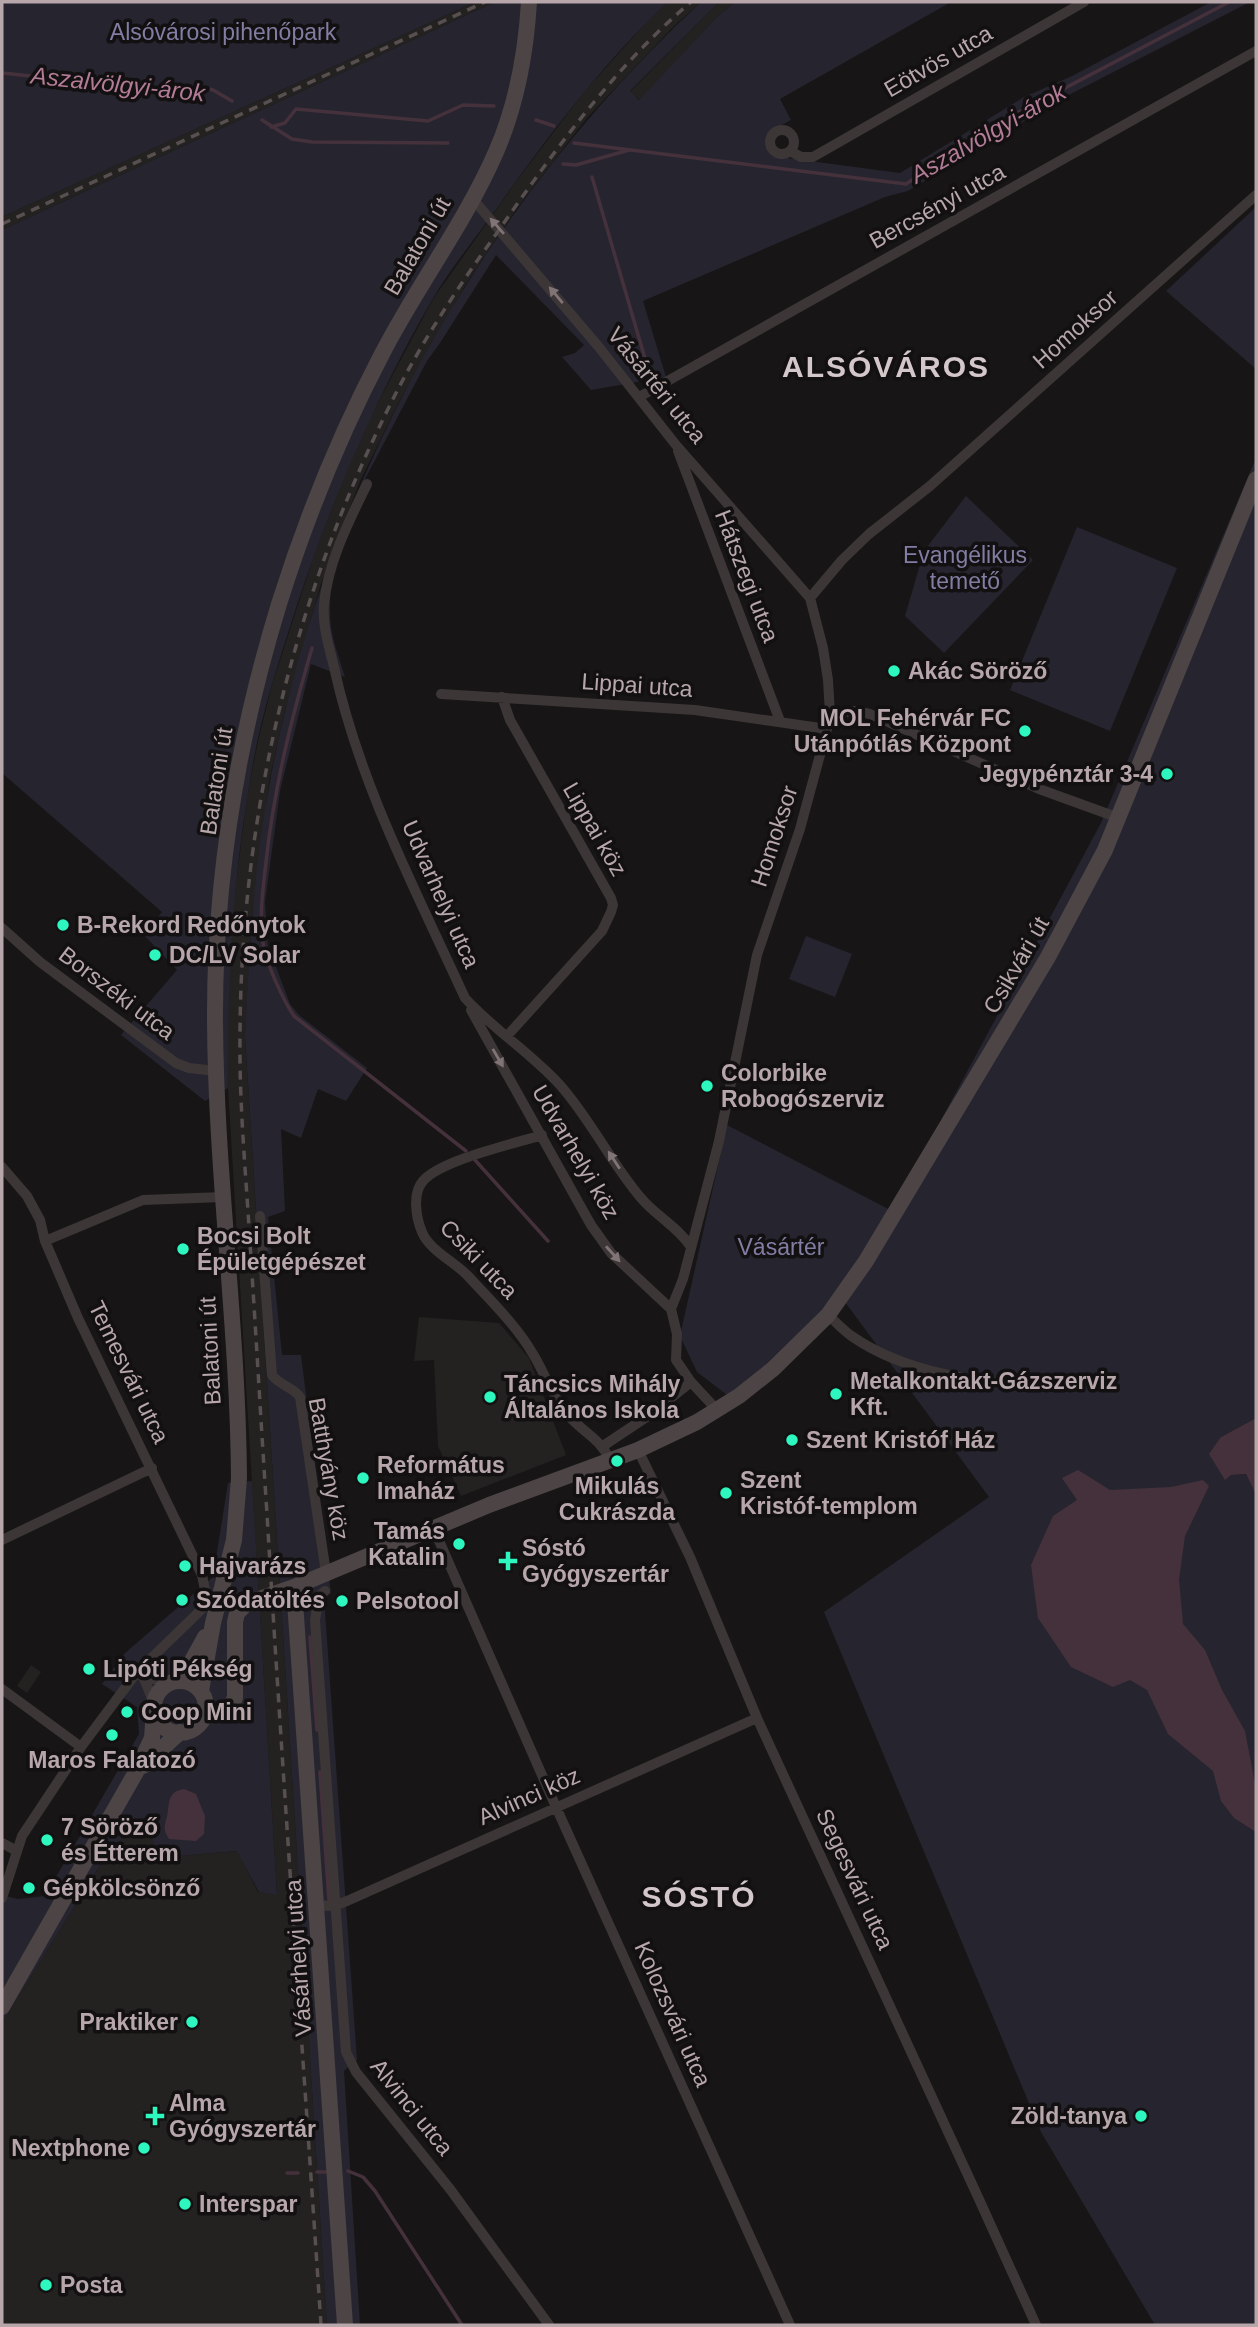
<svg xmlns="http://www.w3.org/2000/svg" width="1258" height="2327" font-family="Helvetica,sans-serif">
	<style>
		.built { fill: #242121 }
		.green { fill: #26252f }
		.water { fill: #45313b }
		.lines { fill: none; stroke-linecap: round; stroke-linejoin: round }
		.stream { stroke: #45313b; stroke-width: 3.5 }
		.street { stroke: #3c3636; stroke-width: 10 }
		.secondary { stroke: #4c4445; stroke-width: 16 }
		.rail { stroke: #574f50; stroke-width: 3.5; stroke-dasharray: 9 7; stroke-linecap: butt }
		.oneway { fill: #807476 }
		.poi-dot { fill: #2df6be; stroke: #121010; stroke-width: 2.5 }
		.labels { text-anchor: middle; dominant-baseline: central; stroke-width: 7; stroke-linejoin: round; paint-order: stroke }
		.park-label { font-size: 23px; fill: #817da3; stroke: #121010 }
		.street-label { font-size: 23px; fill: #b7a6aa; stroke: #121010 }
		.poi-label { font-size: 23px; font-weight: bold; fill: #b7a6aa; stroke: #121010; text-anchor: start }
		.water-label { font-size: 24px; font-style: italic; fill: #b37c96; stroke: #121010 }
		.district-label { font-size: 30px; font-weight: bold; letter-spacing: 2px; fill: #d3c7ca; stroke: #121010 }
	</style>
	<rect width="100%" height="100%" fill="#171515"/>
	<path class="built" d="M475,2h20l-493,228v-13z
		M668,2h33l-27,24 -88,93 -71,92 -49,73 -67,118 -39,79 -40,106 -35,123 -16,72 -17,135 -7,120 82,1288h-325v-302l102,-164 13,-1 6,-29 29,-3 3,32 83,-7 20,41 19,2 -49,-806 -1,-83 6,-97 14,-112 12,-59 13,-52 42,-130 30,-79 22,-51 67,-126 85,-120 66,-87 62,-69z
		M719,2h16l-19,16 -76,82 -10,-8z
		M419,1317l80,6 30,35 37,97 -105,41 -23,-50 -4,-86 -20,1z
		M31,1665l10,7 -14,21 -10,-7z"/>
	<path class="green" d="M2,2h473l-473,215z
		M495,2h173c-63,59 -116,129 -166,199 -23,33 -50,65 -70,99 -56,97 -100,199 -135,305 -14,44 -29,88 -39,133 -24,116 -31,232 -30,350l-23,13 -84,-66 56,-65 -34,-36 19,-22 -160,-139v-543z
		M701,2h18l-89,89 9,9 77,-82 19,-16h216l-171,97 11,21 -19,10 -7,11 7,15 128,17 124,-76 48,-21 139,-74h39l-191,98 -151,91 -23,6 -242,104 23,76 -75,13 -29,-33 13,-4 9,-8 -88,-90 -56,88 -13,18 -63,120 7,2 1,3c-20,39 -44,83 -42,128 0,22 9,43 15,63l-34,-13 -31,127 -15,111 3,44 22,58 9,11 68,53 -21,33 -28,-12 -17,49 -20,-9 4,82 -17,6 14,138h19l30,238 -7,5 33,462 -13,11 16,254h-33l-82,-1289c4,-85 9,-171 25,-255 56,-297 209,-573 431,-779z
		M1256,207v162l-90,-78z
		M1256,458v960l-35,19 4,42 6,-4 15,-1 10,21v830h-101l-114,-193 -217,-520 165,-115 -147,-199 -107,103 -38,-29 -17,-36 47,-211 165,86 209,-388z
		M966,496l67,64 -89,93 -39,-37 19,-65z
		M1077,527l100,41 -67,163 -100,-41z
		M806,936l46,18 -17,43 -46,-18z
		M252,1481l25,414 -18,-3 -22,-41 -83,7 -2,-32 -29,3 -6,29 -13,1 -102,164v-128l16,4 27,-3 94,-162 -2,-27 -35,-23 23,-31 88,-76 15,-94z"/>
	<path class="water" d="M1256,1418v77l-10,-21 -15,1 -6,5 -16,-26 12,-17z
		M1078,1470l32,20 61,-3 32,-7 6,6 -24,50 -6,43 4,45 22,26 17,40 23,41 11,58v43l-22,-14 -13,-17 -8,-30 -45,-37 -21,-44 -17,-10 -17,7 -42,-20 -33,-49 -7,-53 22,-49 24,-16 -15,-22z
		M184,1789l12,5 9,22 -1,18 -8,7 -27,-2c-6,-9 -5,-12 -2,-22 3,-13 -1,-25 17,-28z"/>
	<g class="lines">
		<path class="stream" d="M2,73l154,16 49,-1 8,2 19,11
			M262,120l30,19 20,3 136,1
			M536,120l18,6
			M271,127l14,-4 11,-14 132,12 35,-16 31,1
			M574,143l332,41 98,-64 225,-118
			M563,164l13,1 53,-15
			M592,177l54,185 -4,16
			M312,648c-21,72 -38,140 -46,214 -3,27 -7,53 -3,80 2,19 20,58 31,74l172,135
			M475,1160l73,81
			M310,1637l7,93
			M320,1772l9,128
			M348,2171l15,6 12,14 87,134
			M317,2172h10
			M287,2173h11"/>
		<path class="street" d="M770 142a12 12 0 1 1 24 0a12 12 0 1 1-24 0Z
			M790,151l11,6h12l271,-155
			M472,198l126,148 78,99 134,153 13,50 5,32 2,34 -3,15 -27,100 -43,126 -38,186 -36,138 -12,30 6,25 -1,26 15,22 26,28
			M639,397l617,-346
			M678,451l102,270
			M367,484c-18,37 -39,78 -43,120 -2,21 5,43 10,63 25,116 82,224 131,331 29,32 66,55 95,87 31,35 51,78 81,113 15,18 37,29 50,49
			M810,598l32,-38 27,-26 61,-48 326,-291
			M441,694l254,16 132,19
			M502,697l8,23 101,178 2,7 -2,7 -9,19 -95,105
			M830,714l25,-3 15,3 169,75 80,29
			M2,928l38,34 136,101 13,5 27,3
			M471,1010l120,215 20,28 60,56
			M542,1135c-29,9 -101,25 -119,46 -11,12 -7,37 -1,51 7,18 33,30 46,44 23,25 48,49 65,78 11,18 18,39 31,56 15,21 35,26 46,50
			M2,1167l25,29 13,24 5,21 33,77 124,257 4,20 -3,13 -66,64 -56,75 -59,89 -20,62
			M260,1216l12,159c7,10 21,12 28,22l26,176
			M45,1241l98,-41 80,-3
			M828,1315c8,7 16,16 25,22 54,37 125,45 189,50
			M603,1446l45,-30 43,-34
			M638,1450l52,107 67,161 221,479 58,128
			M433,1527l123,280 234,518
			M2,1540l150,-72
			M325,1591l-6,5 -4,24 31,432 10,20 94,117 99,136
			M137,1672l6,4 28,6
			M143,1676l11,27
			M2,1689l79,58
			M2,1843l13,7
			M317,1906l19,-1 11,-4 410,-183"/>
		<path class="secondary" d="M294,1587l51,738
			M175,1681l14,-15 16,-29
			M154 1707a26 26 0 1 1 52 0a26 26 0 1 1-52 0Z
			M201,1691l12,-68 21,-83 5,-62c-1,-152 -23,-303 -24,-455 -1,-141 23,-285 64,-419 27,-86 61,-170 103,-250 35,-68 83,-131 114,-202 20,-46 30,-100 33,-150
			M203,1717c14,-3 26,-5 32,-19v-76l2,-9 10,-10 47,-16 195,-82 149,-55 59,-28 42,-26 34,-27 55,-54 38,-54 182,-304 57,-107 151,-371
			M143,1766l37,-34
			M2,2007l134,-235 16,-34 2,-28"/>
		<path class="rail" d="M2,224l483,-222
			M321,2325c-18,-270 -38,-541 -54,-811 -6,-90 -11,-180 -17,-271 -4,-69 -11,-139 -10,-209 1,-217 53,-435 150,-629 29,-59 66,-115 104,-168 58,-83 119,-169 197,-235"/>
	</g>
	<defs><path id="oneway-solid" d="M-6-.8H1V-3.2L6.5 0L1 3.2V.8H-6Z" transform="scale(1.75)"/></defs>
	<g class="oneway">
		<use href="#oneway-solid" transform="translate(497 226) rotate(-131)"/>
		<use href="#oneway-solid" transform="translate(556 295) rotate(-130)"/>
		<use href="#oneway-solid" transform="translate(498 1058) rotate(60)"/>
		<use href="#oneway-solid" transform="translate(614 1160) rotate(-123)"/>
		<use href="#oneway-solid" transform="translate(613 1254) rotate(48)"/>
	</g>
	<g class="poi-dot">
		<circle cx="894" cy="671" r="7"/>
		<circle cx="1025" cy="731" r="7"/>
		<circle cx="1167" cy="774" r="7"/>
		<circle cx="63" cy="925" r="7"/>
		<circle cx="155" cy="955" r="7"/>
		<circle cx="707" cy="1086" r="7"/>
		<circle cx="183" cy="1249" r="7"/>
		<circle cx="836" cy="1394" r="7"/>
		<circle cx="490" cy="1397" r="7"/>
		<circle cx="792" cy="1440" r="7"/>
		<circle cx="617" cy="1461" r="7"/>
		<circle cx="363" cy="1478" r="7"/>
		<circle cx="726" cy="1493" r="7"/>
		<circle cx="459" cy="1544" r="7"/>
		<path d="M504.5 1550.5h7v7h7v7h-7v7h-7v-7h-7v-7h7z"/>
		<circle cx="185" cy="1566" r="7"/>
		<circle cx="182" cy="1600" r="7"/>
		<circle cx="342" cy="1601" r="7"/>
		<circle cx="89" cy="1669" r="7"/>
		<circle cx="127" cy="1712" r="7"/>
		<circle cx="112" cy="1735" r="7"/>
		<circle cx="47" cy="1840" r="7"/>
		<circle cx="29" cy="1888" r="7"/>
		<circle cx="192" cy="2022" r="7"/>
		<path d="M151.5 2105.5h7v7h7v7h-7v7h-7v-7h-7v-7h7z"/>
		<circle cx="1141" cy="2116" r="7"/>
		<circle cx="144" cy="2148" r="7"/>
		<circle cx="185" cy="2204" r="7"/>
		<circle cx="46" cy="2285" r="7"/>
	</g>
	<g class="labels">
		<g class="park-label">
			<text x="223" y="32">Alsóvárosi pihenőpark</text>
			<text x="965" y="555">Evangélikus<tspan x="965" dy="26">temető</tspan></text>
			<text x="781" y="1247">Vásártér</text>
		</g>
		<g class="street-label">
			<text transform="translate(938 61) rotate(-30)">Eötvös utca</text>
			<text transform="translate(937 206) rotate(-29)">Bercsényi utca</text>
			<text transform="translate(417 246) rotate(-60)">Balatoni út</text>
			<text transform="translate(1075 329) rotate(-42)">Homoksor</text>
			<text transform="translate(657 385) rotate(51)">Vásártéri utca</text>
			<text transform="translate(747 576) rotate(69)">Hátszegi utca</text>
			<text transform="translate(637 685) rotate(4)">Lippai utca</text>
			<text transform="translate(216 781) rotate(-81)">Balatoni út</text>
			<text transform="translate(595 829) rotate(60)">Lippai köz</text>
			<text transform="translate(774 836) rotate(-72)">Homoksor</text>
			<text transform="translate(441 894) rotate(66)">Udvarhelyi utca</text>
			<text transform="translate(1016 965) rotate(-60)">Csikvári út</text>
			<text transform="translate(117 993) rotate(37)">Borszéki utca</text>
			<text transform="translate(576 1152) rotate(60)">Udvarhelyi köz</text>
			<text transform="translate(479 1259) rotate(46)">Csiki utca</text>
			<text transform="translate(210 1351) rotate(-93)">Balatoni út</text>
			<text transform="translate(129 1372) rotate(64)">Temesvári utca</text>
			<text transform="translate(329 1469) rotate(80)">Batthyány köz</text>
			<text transform="translate(529 1796) rotate(-24)">Alvinci köz</text>
			<text transform="translate(855 1879) rotate(65)">Segesvári utca</text>
			<text transform="translate(298 1958) rotate(-94)">Vásárhelyi utca</text>
			<text transform="translate(673 2014) rotate(66)">Kolozsvári utca</text>
			<text transform="translate(412 2107) rotate(51)">Alvinci utca</text>
		</g>
		<g class="poi-label">
			<text x="908" y="671">Akác Söröző</text>
			<text x="1011" y="718" text-anchor="end">MOL Fehérvár FC<tspan x="1011" dy="26">Utánpótlás Központ</tspan></text>
			<text x="1153" y="774" text-anchor="end">Jegypénztár 3-4</text>
			<text x="77" y="925">B-Rekord Redőnytok</text>
			<text x="169" y="955">DC/LV Solar</text>
			<text x="721" y="1073">Colorbike<tspan x="721" dy="26">Robogószerviz</tspan></text>
			<text x="197" y="1236">Bocsi Bolt<tspan x="197" dy="26">Épületgépészet</tspan></text>
			<text x="850" y="1381">Metalkontakt-Gázszerviz<tspan x="850" dy="26">Kft.</tspan></text>
			<text x="504" y="1384">Táncsics Mihály<tspan x="504" dy="26">Általános Iskola</tspan></text>
			<text x="806" y="1440">Szent Kristóf Ház</text>
			<text x="377" y="1465">Református<tspan x="377" dy="26">Imaház</tspan></text>
			<text x="740" y="1480">Szent<tspan x="740" dy="26">Kristóf-templom</tspan></text>
			<text x="617" y="1486" text-anchor="middle">Mikulás<tspan x="617" dy="26">Cukrászda</tspan></text>
			<text x="445" y="1531" text-anchor="end">Tamás<tspan x="445" dy="26">Katalin</tspan></text>
			<text x="522" y="1548">Sóstó<tspan x="522" dy="26">Gyógyszertár</tspan></text>
			<text x="199" y="1566">Hajvarázs</text>
			<text x="196" y="1600">Szódatöltés</text>
			<text x="356" y="1601">Pelsotool</text>
			<text x="103" y="1669">Lipóti Pékség</text>
			<text x="141" y="1712">Coop Mini</text>
			<text x="112" y="1760" text-anchor="middle">Maros Falatozó</text>
			<text x="61" y="1827">7 Söröző<tspan x="61" dy="26">és Étterem</tspan></text>
			<text x="43" y="1888">Gépkölcsönző</text>
			<text x="178" y="2022" text-anchor="end">Praktiker</text>
			<text x="169" y="2103">Alma<tspan x="169" dy="26">Gyógyszertár</tspan></text>
			<text x="1127" y="2116" text-anchor="end">Zöld-tanya</text>
			<text x="130" y="2148" text-anchor="end">Nextphone</text>
			<text x="199" y="2204">Interspar</text>
			<text x="60" y="2285">Posta</text>
		</g>
		<g class="water-label">
			<text transform="translate(118 84) rotate(6)">Aszalvölgyi-árok</text>
			<text transform="translate(988 133) rotate(-30)">Aszalvölgyi-árok</text>
		</g>
		<g class="district-label">
			<text x="886" y="366">ALSÓVÁROS</text>
			<text x="699" y="1896">SÓSTÓ</text>
		</g>
	</g>
	<rect width="1258" height="2327" fill="none" stroke="#b7a6aa" stroke-width="7"/>
</svg>
